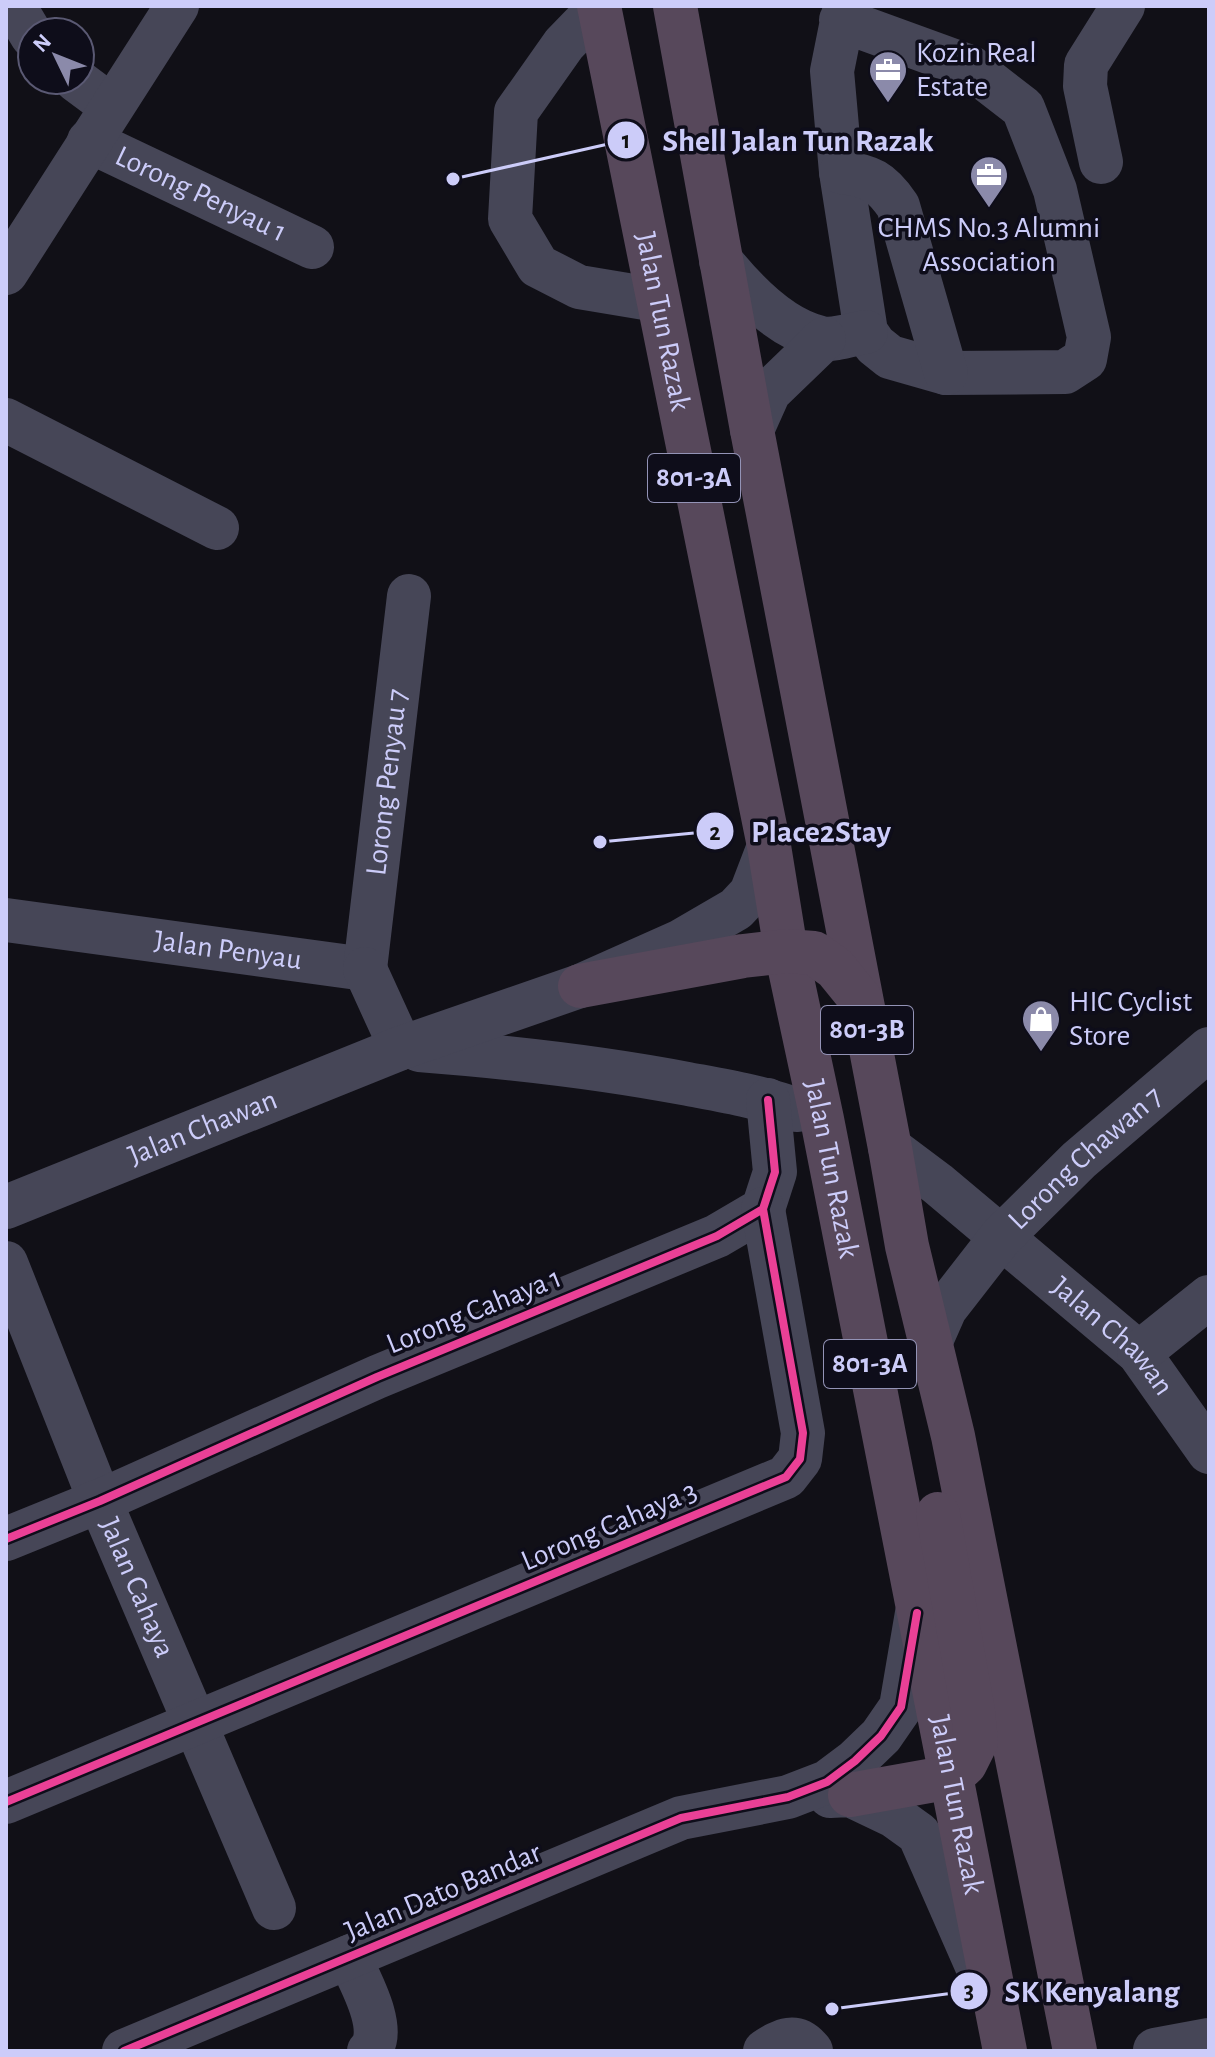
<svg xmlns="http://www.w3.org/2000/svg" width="1215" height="2057" font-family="'Alegreya Sans',sans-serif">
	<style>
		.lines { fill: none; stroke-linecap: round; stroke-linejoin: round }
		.minor { stroke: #464657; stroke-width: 44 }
		.highway { stroke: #57485b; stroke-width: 44 }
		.cycleway-casing { stroke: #0e0d1a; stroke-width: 13 }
		.cycleway { stroke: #ea4096; stroke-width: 8 }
		.labels { text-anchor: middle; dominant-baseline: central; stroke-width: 7; stroke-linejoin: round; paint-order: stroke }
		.shield { fill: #0e0d1a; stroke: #9393b6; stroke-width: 2 }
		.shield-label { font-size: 28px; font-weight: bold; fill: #ccccf9 }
		.poi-label { font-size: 30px; fill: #ccccf9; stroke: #0e0d1a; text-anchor: start }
		.street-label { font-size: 30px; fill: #ccccf9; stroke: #0e0d1a }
		.leader { fill: none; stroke: #ccccf9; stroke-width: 3 }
		.callout-dot { fill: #ccccf9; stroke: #0e0d1a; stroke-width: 3 }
		.mark-label { font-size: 24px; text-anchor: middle; font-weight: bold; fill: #111 }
		.callout-label { font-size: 32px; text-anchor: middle; font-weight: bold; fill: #ccccf9; stroke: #0e0d1a; stroke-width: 7; stroke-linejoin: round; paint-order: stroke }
	</style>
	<rect width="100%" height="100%" fill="#111017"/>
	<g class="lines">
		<g class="minor">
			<path d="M14,6l18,30"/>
			<path d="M599,8l-35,36 -48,68 -6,107 28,47 41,21 78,13"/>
			<path d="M841,20l129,47 53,41 32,82 34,147 -4,22 -20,13 -119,1 -56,-16 -15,-12 -9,-13 -25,-160 -9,-101 13,-65"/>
			<path d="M76,80l35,26"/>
			<path id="s1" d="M89,141l223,106"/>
			<path d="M1101,162l-16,-76 1,-21 37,-59"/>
			<path d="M841,172c29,4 40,9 57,34l48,167"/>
			<path d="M721,261c25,31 60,68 100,77 13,3 32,-4 45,-6"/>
			<path d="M6,273l171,-267"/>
			<path d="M6,420l211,108"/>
			<path d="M752,430l17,-38 55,-53"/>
			<path id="s2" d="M6,920l359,49"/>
			<path id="s3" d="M365,969l44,-373"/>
			<path d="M365,969l36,79"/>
			<path d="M419,1050c91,7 180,17 269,34 37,7 73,13 109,26"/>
			<path id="s4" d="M890,1148l48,36 201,169 70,99"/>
			<path id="s5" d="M6,1207l395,-159 179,-62 101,-45 55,-32 15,-16 18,-47"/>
			<path id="s6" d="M6,1263l94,238 174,407"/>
			<path id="s7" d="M930,1343l15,-34 56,-72 78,-77 130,-111"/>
			<path d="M1139,1353l70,-56"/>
			<path d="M6,1539l94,-38 277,-124 340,-141 46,-27 12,-37 -7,-72"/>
			<path d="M830,1796l20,-1 44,21 25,18 61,139"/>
			<path d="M6,1802l780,-325 14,-18 3,-26 -40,-224"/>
			<path d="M349,1957c10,22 40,74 20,94"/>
			<path d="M1155,2050l54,-10"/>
			<path d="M124,2051l557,-233 107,-21 39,-15 28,-21 26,-25 20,-29 16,-94"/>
			<path d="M765,2051c17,-11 31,-19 46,0"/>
		</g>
		<g class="highway">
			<path id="s8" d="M599,6l170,840 17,105 36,168 183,932"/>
			<path d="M675,6l77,424 138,718 17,98 46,190 122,615"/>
			<path d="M580,986l163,-30 43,-5 28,2 21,15 26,32"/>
			<path d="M850,1795l101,-18 14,-13 11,-22 -3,-31 -35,-197"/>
		</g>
		<defs>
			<path id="cycleway" d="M6,1539l94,-38 277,-124 340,-141 46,-27 12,-37 -7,-72
				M6,1802l780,-325 14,-18 3,-26 -40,-224
				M124,2051l557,-233 107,-21 39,-15 28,-21 26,-25 20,-29 16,-94"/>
		</defs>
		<use href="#cycleway" class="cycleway-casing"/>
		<use href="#cycleway" class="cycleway"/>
	</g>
	<defs>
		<symbol id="office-pin" viewBox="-11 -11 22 30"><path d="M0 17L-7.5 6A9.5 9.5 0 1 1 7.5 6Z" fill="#8b8aaa" stroke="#0e0d1a"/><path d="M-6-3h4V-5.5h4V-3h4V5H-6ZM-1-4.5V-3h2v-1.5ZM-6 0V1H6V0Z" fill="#fff"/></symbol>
		<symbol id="shop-pin" viewBox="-11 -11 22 30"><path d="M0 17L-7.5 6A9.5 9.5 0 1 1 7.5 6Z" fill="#8b8aaa" stroke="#0e0d1a"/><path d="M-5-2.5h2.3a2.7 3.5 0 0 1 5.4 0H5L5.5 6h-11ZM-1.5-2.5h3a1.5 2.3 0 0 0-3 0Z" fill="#fff"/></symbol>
	</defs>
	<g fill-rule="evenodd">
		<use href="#office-pin" x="866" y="48" width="44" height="60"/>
		<use href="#office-pin" x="967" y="153" width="44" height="60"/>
		<use href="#shop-pin" x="1019" y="997" width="44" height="60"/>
	</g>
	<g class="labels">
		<g class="shield">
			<rect x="648" y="454" width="92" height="48" rx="6"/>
			<rect x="821" y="1006" width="92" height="48" rx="6"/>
			<rect x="824" y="1340" width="92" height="48" rx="6"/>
		</g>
		<g class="shield-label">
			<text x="694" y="478">801-3A</text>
			<text x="867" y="1030">801-3B</text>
			<text x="870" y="1364">801-3A</text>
		</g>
		<g class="poi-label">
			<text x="916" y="53">Kozin Real<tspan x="916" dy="34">Estate</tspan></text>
			<text x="989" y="228" text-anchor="middle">CHMS No.3 Alumni<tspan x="989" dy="34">Association</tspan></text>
			<text x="1069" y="1002">HIC Cyclist<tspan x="1069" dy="34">Store</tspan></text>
		</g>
		<g class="street-label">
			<text stroke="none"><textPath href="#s1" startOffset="124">Lorong Penyau 1</textPath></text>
			<text stroke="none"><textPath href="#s8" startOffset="322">Jalan Tun Razak</textPath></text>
			<text stroke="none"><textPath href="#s3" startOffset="188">Lorong Penyau 7</textPath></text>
			<text stroke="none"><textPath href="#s2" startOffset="224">Jalan Penyau</textPath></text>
			<text stroke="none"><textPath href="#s5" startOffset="212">Jalan Chawan</textPath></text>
			<text stroke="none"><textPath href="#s7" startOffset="244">Lorong Chawan 7</textPath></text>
			<text stroke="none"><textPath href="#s8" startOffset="1186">Jalan Tun Razak</textPath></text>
			<text transform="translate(474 1311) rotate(-22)">Lorong Cahaya 1</text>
			<text stroke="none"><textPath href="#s4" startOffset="292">Jalan Chawan</textPath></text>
			<text transform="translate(609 1526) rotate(-23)">Lorong Cahaya 3</text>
			<text stroke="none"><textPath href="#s6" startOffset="350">Jalan Cahaya</textPath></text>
			<text stroke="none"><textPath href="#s8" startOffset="1834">Jalan Tun Razak</textPath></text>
			<text transform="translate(443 1892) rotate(-23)">Jalan Dato Bandar</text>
		</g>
	</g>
	<path class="leader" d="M453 179L626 140M600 842L715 831M832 2009L969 1991"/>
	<g class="callout-dot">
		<circle cx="453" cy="179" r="8"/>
		<circle cx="600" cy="842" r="8"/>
		<circle cx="832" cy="2009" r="8"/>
		<circle cx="626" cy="140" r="20"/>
		<circle cx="715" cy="831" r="20"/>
		<circle cx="969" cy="1991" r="20"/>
	</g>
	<g class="mark-label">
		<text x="626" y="148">1</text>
		<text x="715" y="840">2</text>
		<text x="969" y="1999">3</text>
	</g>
	<g class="callout-label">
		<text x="798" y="151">Shell Jalan Tun Razak</text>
		<text x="821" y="842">Place2Stay</text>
		<text x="1092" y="2002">SK Kenyalang</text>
	</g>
	<rect width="1215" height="2057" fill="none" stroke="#ccccf9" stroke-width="16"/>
	<g transform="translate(56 56) rotate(313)"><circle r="38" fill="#0e0d1a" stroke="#5a5973" stroke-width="2"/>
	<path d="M0-6L14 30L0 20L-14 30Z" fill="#8b8aaa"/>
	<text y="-12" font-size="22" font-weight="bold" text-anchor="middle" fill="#ccccf9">N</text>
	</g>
</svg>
